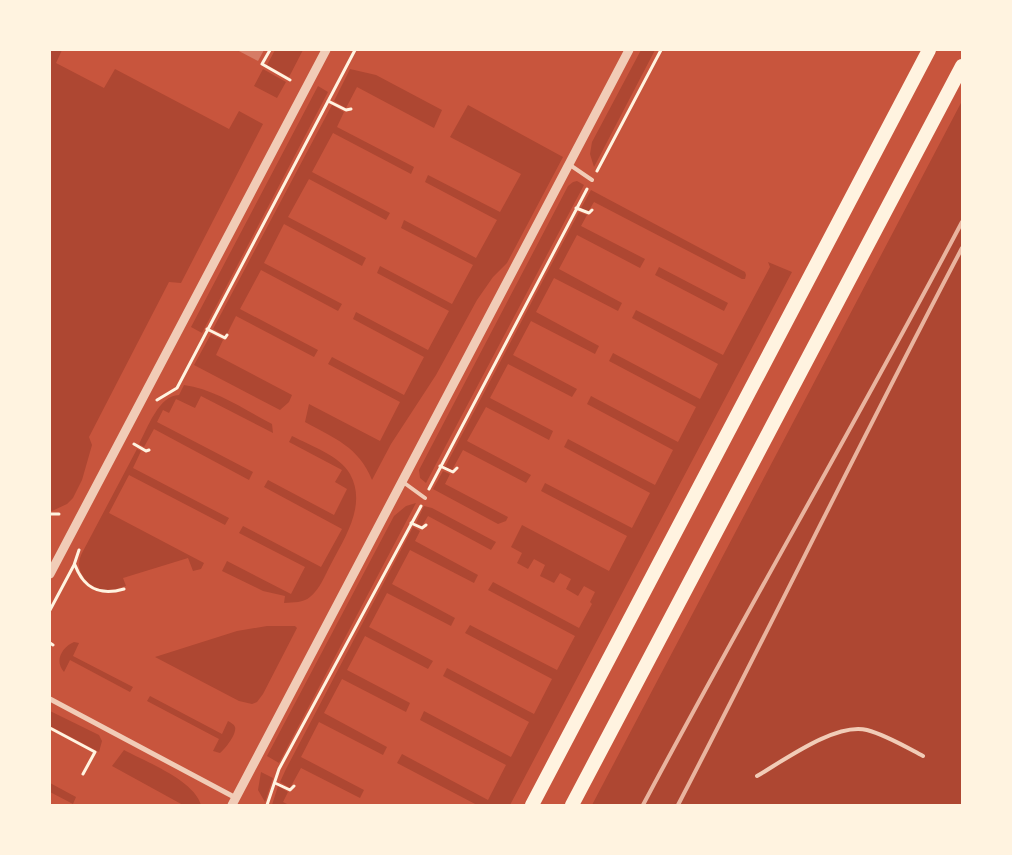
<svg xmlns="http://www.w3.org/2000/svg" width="1012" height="855" font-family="'Open Sans',sans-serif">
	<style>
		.green { fill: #ae4732 }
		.building { fill: #d67c66 }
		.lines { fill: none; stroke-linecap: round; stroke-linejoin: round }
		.path { stroke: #fff3e0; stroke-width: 3 }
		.service { stroke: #f1ccb7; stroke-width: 4 }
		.minor { stroke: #f1ccb7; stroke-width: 5 }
		.tertiary { stroke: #f1ccb7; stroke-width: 9 }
		.trunk { stroke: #fff3e0; stroke-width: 14 }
		.rail { stroke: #e9b49f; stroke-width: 4 }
	</style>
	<rect width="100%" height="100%" fill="#c8553d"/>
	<path class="green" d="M50,50h12l-6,13 48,25 11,-19 114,60 10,-18 24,13 -82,159 -12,-1 -80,155 3,8 -10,35 -9,18 -6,6 -15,7h-2z
		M275,50h28l-14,27 -22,-12z
		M641,50h14l-61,117 -4,-13 2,-12z
		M263,69l23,13 -9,16 -23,-12z
		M350,69l26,6 66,35 -8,18 -77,-41 -11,21 -12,-7z
		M318,86l10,6 -126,241 -11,-6z
		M962,101v704h-370z
		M332,105l12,7 -7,15 77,40 -3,7 -78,-41 -21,39 78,41 -4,7 -77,-41 -21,38 78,41 -4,8 -78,-42 -20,39 78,41 -4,7 -77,-41 -21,39 78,41 -4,7 -78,-41 -10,20 -13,-7z
		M468,105l95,52 -56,106 -14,14 -16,23 -41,75 -45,69 -19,36c-13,-33 -38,-42 -67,-58l4,-18 71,37 20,-39 -72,-38 4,-7 72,38 20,-38 -71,-38 3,-7 72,38 21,-39 -72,-38 3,-7 72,38 21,-39 -72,-37 3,-8 72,38 21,-38 -72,-38 3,-7 72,37 21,-38 -71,-37z
		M577,181l7,4 -158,298 -6,-5 -1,-8 149,-284 5,-4z
		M591,190l154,82 1,3 -1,4h-3l-148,-77 -6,10 -7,-4z
		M579,212l8,3 -6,11 64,33 -5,9 -63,-33 -18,34 63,34 -4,8 -64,-33 -18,34 63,34 -4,8 -64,-33 -18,34 64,34 -5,8 -64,-33 -18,34 63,33 -4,9 -63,-33 -19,34 64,34 -5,8 -63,-33 -11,20 -7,-3z
		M768,262l24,10 -282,533h-33l-80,-42 5,-9 86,46 18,-35 -86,-45 4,-9 87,46 18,-35 -86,-46 4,-8 87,46 18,-35 -87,-46 5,-8 87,45 18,-34 -87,-46 5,-8 86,46 13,-24 -2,-2 5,-10 -11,-6 -6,10 -12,-7 5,-10 -11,-6 -6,10 -14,-7 5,-11 -11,-6 -6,10 -11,-6 5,-10 -11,-6 11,-22 87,46 18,-35 -86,-45 4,-8 87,45 18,-35 -86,-46 4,-8 87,46 18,-35 -86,-46 4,-8 87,46 18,-35 -87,-46 4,-8 87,46 18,-35 -86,-46 4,-8 87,45 47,-88z
		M659,267l69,36 -4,8 -69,-36z
		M211,334l12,6 -7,15 76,40 -3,7 -9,8 -86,-45z
		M184,385c31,4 61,25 88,39l1,9 -72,-37 -6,12 -19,-9 -7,14 -6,-3 -6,12 96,50 -4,8 -95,-51 -10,18 -5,-3c8,-15 20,-49 40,-49z
		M292,436c19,10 47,19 58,38 17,31 -5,63 -19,90 -6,11 -11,25 -21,33 -7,6 -16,5 -26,6l1,-7 -22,-5 -41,-20 5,-10 64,33 14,-27 -66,-34 4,-7 78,41 21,-38 -78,-42 4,-7 66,35 13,-26 -12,-7 7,-12 -53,-28z
		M137,449l4,2 -8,17 96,50 -4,7 -96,-50 -20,38 95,50 -3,6 -8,2 -5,-13 -65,20 3,8c-5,1 -11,4 -16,4 -14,2 -30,-11 -31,-25 0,-4 1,-8 3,-12z
		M443,471l7,3 -5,10 63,33 -2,4 -8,3 -65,-35z
		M416,503l-137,260 -12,-7 127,-240 12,-10z
		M424,506l8,2 64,34 -5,8 -63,-34 -6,10 -6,-3z
		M413,527l7,4 -5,10 63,34 -4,8 -64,-33 -18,34 63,34 -4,8 -64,-33 -18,34 64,34 -5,8 -63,-33 -18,34 63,33 -4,9 -64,-33 -18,34 63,34 -4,8 -64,-33 -18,35 63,33 -4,8 -59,-30 -11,20 -10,-6 6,-13z
		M267,626h28l2,2 -34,66 -6,8 -5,2 -13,-3 -84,-44 82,-26z
		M74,642l5,1 -6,13 60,31 -3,5 -60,-32 -6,12c-10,-11 -2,-25 10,-30z
		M150,696l72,38 6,-13c3,2 6,3 7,6 2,7 -10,22 -15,26l-7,-2 6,-12 -72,-38z
		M50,711l49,24 3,6 -3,11 -49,-26z
		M124,750c22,12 70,30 77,55h-18l-71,-39z
		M261,772l12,6 -8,24 -7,-12z
		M50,783l26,14 -3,7 -23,-12z
		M278,786l10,6 -5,10 6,3h-17z"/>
	<path class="building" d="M237,50h27l-6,11z"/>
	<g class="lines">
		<path class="path" d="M270,50l-8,14 28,16
			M328,101l18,9 5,-1
			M597,171l64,-121
			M576,208l13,5 3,-3
			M207,329l18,9 2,-3
			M157,400l20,-12 178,-338
			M134,444l12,7 3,-1
			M440,466l13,6 4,-4
			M429,489l158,-300
			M50,514h9
			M411,523l11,5 4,-3
			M75,565c9,24 25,31 49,24
			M50,610l24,-45 5,-15
			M50,643l3,2
			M50,728l45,24 -12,22
			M275,783l15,7 4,-4
			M267,805l12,-36 142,-263"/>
		<path class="service" d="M570,165l22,15
			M403,482l22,16
			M757,776c26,-15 79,-54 110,-46 19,5 39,17 56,26"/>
		<path class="minor" d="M50,699l186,99"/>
		<path class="tertiary" d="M50,574l276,-524
			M232,805l397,-755"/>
		<path class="trunk" d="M532,805l397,-755
			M572,805l390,-739"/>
		<path class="rail" d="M643,805c104,-196 216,-387 319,-583
			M678,805c96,-185 187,-373 284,-557"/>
	</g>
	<rect width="1012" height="855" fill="none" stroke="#fff3e0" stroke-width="102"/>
</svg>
